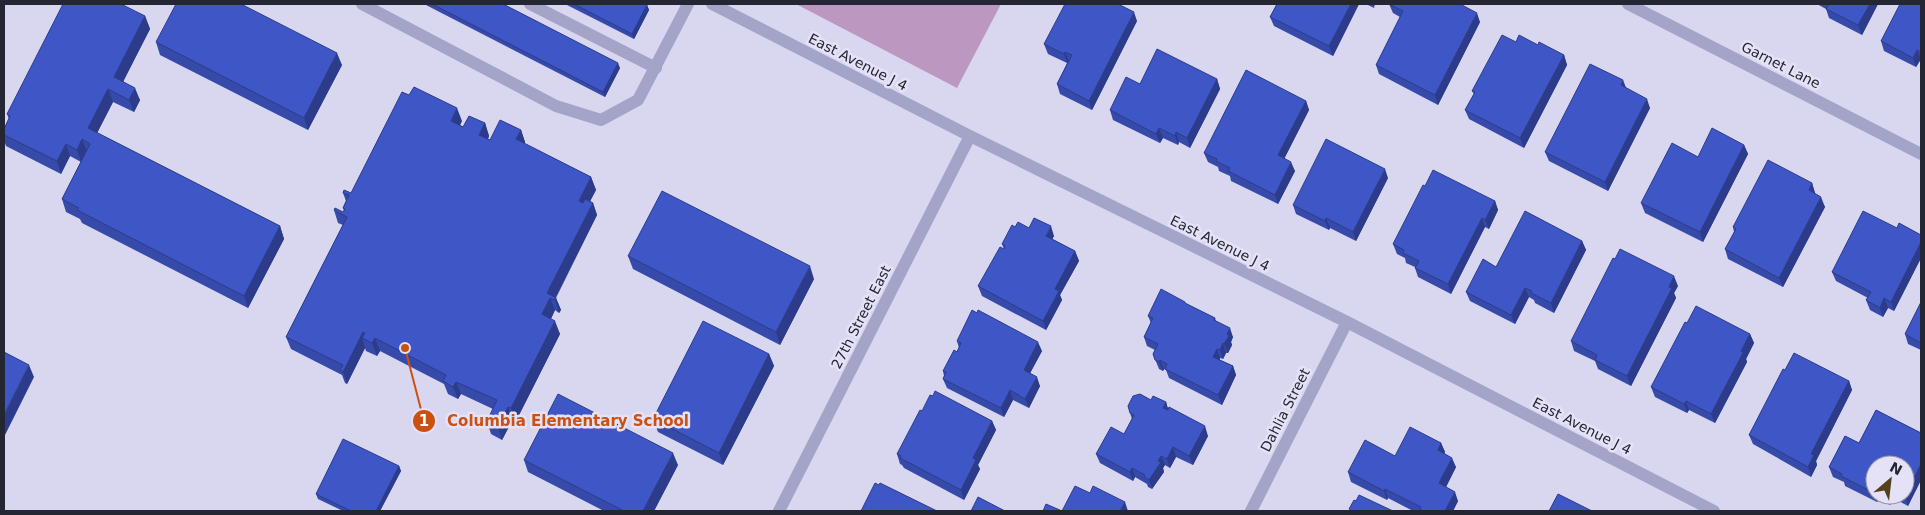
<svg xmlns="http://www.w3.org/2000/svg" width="1925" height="515" font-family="'DejaVu Sans',sans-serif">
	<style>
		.green { fill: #bc97bf }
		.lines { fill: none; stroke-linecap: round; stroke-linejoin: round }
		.minor { stroke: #a4a3c8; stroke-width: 12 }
		.wall { fill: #364aaa; fill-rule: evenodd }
		.shaded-wall { fill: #2c3c8b }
		.building { fill: #3f56c6; stroke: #2c3c8b }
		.labels { text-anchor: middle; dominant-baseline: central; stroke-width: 5; stroke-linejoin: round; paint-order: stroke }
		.street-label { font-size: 14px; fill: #252633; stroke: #e5e2f8 }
		.leader { fill: none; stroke: #cb5112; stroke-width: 2 }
		.callout-dot { fill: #cb5112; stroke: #e5e2f8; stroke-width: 2 }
		.mark-label { font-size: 15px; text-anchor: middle; font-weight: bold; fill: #fff }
		.callout-label { font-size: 15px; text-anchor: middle; font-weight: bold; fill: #cb5112; stroke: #e5e2f8; stroke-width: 5; stroke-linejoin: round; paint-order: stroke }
	</style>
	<rect width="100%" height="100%" fill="#d9d6f0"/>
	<path class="green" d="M796,4h205l-44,84z"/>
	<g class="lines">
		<path class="minor" d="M362,4l194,102 45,14 37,-20 50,-96
			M530,4l126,64
			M712,4l258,132 377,186 367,189
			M1628,4l293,150
			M779,511l191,-375
			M1251,511l96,-189"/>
	</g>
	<path class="wall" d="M424,4h79l117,64 -15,29z
		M565,4h80l2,1 2,5 -15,29z
		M1277,4h82l-26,52 -59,-30 -4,-9z
		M1366,4h9l-1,4z
		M1389,4l91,18 -42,83 -59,-31 -3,-9 24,-48 -7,-4z
		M1817,4h61l-16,31 -33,-17 -3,-9z
		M1921,4v55l-5,8 -32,-16 -3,-10z
		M145,16l5,13 -27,52 17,19 -6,12 -21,-10 -16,31 183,93 4,13 -36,69 -166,-85 -2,-4 -14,-7 -4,-13 19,-37 -11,-6 -9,18 -55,-28 -2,-6v-11l5,-10 -2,-5z
		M1137,21l-45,89 -32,-16 -3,-10 10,-21 -19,-9 -4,-10z
		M156,42l186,23 -34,65 -148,-75z
		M1516,42l22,3 26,10 3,10 -43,83 -55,-29 -4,-9 9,-16 -2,-3z
		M1217,79l3,10 -30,59 -11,-6 -1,3 -15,-7 -3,5 -47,-23 -3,-10 30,-26z
		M1626,88l24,20 -42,83 -59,-30 -4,-9z
		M1306,101l3,9 -25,49 11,12 -17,33 -47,-23 -1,-5 -11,-5 -1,-4 -10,-5 -4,-9z
		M462,121l-2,4 3,2 22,-4 4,13 -1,3 2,1 31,-10 4,12v2l66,33 5,13 -6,11 3,2 4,12 -41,83 5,12 -2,3 -4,-3 -4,9 9,15 -44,87 -3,-2 -11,21 -11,-6 -4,-13 6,-12 -32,-15 -3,5 -10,-5 -4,-10 -64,-33 -3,5 -11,-5 -1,-3 -18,36 -2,-1 -3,-8 -51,-26 -5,-12 57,-112 -5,-2 -4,-13 9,2 1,-1 -1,-3 3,-7 -3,-8h8z
		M1744,145l4,9 -45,88 -58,-29 -4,-10 57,-46z
		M1388,178l-32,63 -26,-13 -1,2 -33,-16 -3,-9z
		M1812,183l3,10v1l10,13 -42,80 -55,-28 -3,-10 9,-17 -1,-5z
		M1425,186l70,15 3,9 -9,19 -4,-2 -34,67 -33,-17 -3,-9v-1l-9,-4 -1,-5 -8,-4 -4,-10z
		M1015,227l14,1 25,8 -2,3 23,12 4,10 -19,34 2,5 -16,30 -64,-34 -4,-10 26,-37 -2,-5z
		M1897,228l24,7v23l-27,53 -6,-3 -5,9 -13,-7 -4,-10 2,-2 -32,-17 -4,-9z
		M1582,241l4,9 -32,63 -19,-10 -1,-3 -5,-3 -14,27 -45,-23 -4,-9 30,-25z
		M628,256l186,23 -34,66 -147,-76z
		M1678,286l-4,7 2,5 -45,88 -33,-17 -3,-8 -21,-10 -3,-10z
		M1921,302v48l-13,-6 -3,-10z
		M1186,304l29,14 1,3 17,16 -2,5 1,3 -4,8h-2l-3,6 -3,-1v2l13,6 3,9 -14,30 -53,-27 -3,-8 -2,-1 -1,2 -4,-2 -6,-15 2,-4 -8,-4 -3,-9 7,-14 -3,-7z
		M1687,323l63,11 4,9 -8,16 1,3 -32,61 -26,-13 -2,3 -32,-16 -4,-10z
		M957,341l85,10 -12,22 10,13 -11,22 -16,-8 -9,17 -57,-29 -4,-9 1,-3 -1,-5 16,-23z
		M769,354l5,12 -51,99 -65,-33 -5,-13z
		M1785,370l64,11 3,9 -36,71 1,4 -6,12 -58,-33 -4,-9z
		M1151,400l15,2 2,7 40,27 -15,29 -17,-8 -6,11 -5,-3 -2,3 1,4 -12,17 -4,-2 -1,-3 -12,-7 -2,4 -33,-18 -4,-9 28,-20 8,-15 -2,-6z
		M1876,410l45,23v47l-13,26 -15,-8 -3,7 -11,-6 -2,3 -32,-16 -1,-4 -11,-5 -4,-10 16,-31 14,7zM1875,465h30v30h-30z
		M922,411l70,10 4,9 -18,35 2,4 -16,31 -60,-32 -2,-3 -2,-1 -3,-10z
		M1441,443l4,9 -1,1 12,14 -10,20 12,14 -5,10h-40l-25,-13 -1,2 -36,-18 -3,-10 47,-16z
		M524,460l154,5 -24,46h-50l-76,-39z
		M399,466l2,5 -21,40h-37l-25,-12 -2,-5z"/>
	<path class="shaded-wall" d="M1351,4h8l-26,52 -4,-10z
		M1870,4h8l-16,31 -4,-10z
		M647,5l2,5 -15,29 -2,-5z
		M1134,12l3,9 -45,89 -3,-9z
		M1477,13l3,9 -42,83 -3,-10z
		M145,16l5,13 -31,61 -5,-13z
		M1917,50l4,9 -5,8 -3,-9z
		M1065,52l4,9 -2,2 -3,-9z
		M337,53l5,12 -34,65 -4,-12z
		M1564,55l3,10 -43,83 -4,-10z
		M618,63l2,5 -15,29 -2,-5z
		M1217,79l3,10 -30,59 -3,-10z
		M1623,80l4,10 -6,-5z
		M135,88l5,12 -6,12 -5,-12z
		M108,89l5,13 -20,39 -5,-13z
		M1647,99l3,9 -42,83 -3,-9z
		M1306,101l3,9 -28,55 -3,-10z
		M457,108l5,13 -6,12 -5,-12z
		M485,123l4,13 -5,12 -5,-13z
		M1159,128l4,10 -3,5 -4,-9z
		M521,130l4,12 -5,10 -4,-13z
		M1176,132l3,10 -1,3 -3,-9z
		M82,139l5,13 -6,10 -4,-12z
		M66,144l4,12 -9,18 -4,-13z
		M1744,145l4,9 -45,88 -3,-10z
		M1291,162l4,9 -17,33 -3,-9z
		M1385,169l3,9 -32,63 -3,-9z
		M591,177l5,13 -12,23 -5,-12z
		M1812,183l3,10 -3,7 -3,-10z
		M1821,197l4,10 -42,80 -4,-9z
		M1495,201l3,9 -9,19 -4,-9z
		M593,203l4,12 -43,85 -4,-2 5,12 -8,17 -5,-13 5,-21z
		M1326,218l4,10 -1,2 -4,-9z
		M1482,218l3,9 -34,67 -3,-10z
		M280,226l4,13 -36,69 -4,-12z
		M1051,226l3,10 -5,9 -3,-9z
		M1582,241l4,9 -32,63 -3,-10z
		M1921,242v16l-27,53 -3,-9z
		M1075,251l4,10 -19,34 2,5 -16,30 -3,-9 12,-32z
		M810,266l4,13 -34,66 -4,-13z
		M1674,276l4,10 -4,7 2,5 -45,88 -4,-10z
		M1525,288l4,9 -14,27 -4,-9z
		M556,298l5,12 -2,3 -4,-13z
		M1884,298l4,10 -5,9 -3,-9z
		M555,321l5,13 -44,87 -5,-13z
		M1230,328l3,9 -2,5 1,3 -4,8 -4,-9 3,-10z
		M363,332l2,8 -3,-2 3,10 -18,36 -4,-12z
		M1750,334l4,9 -8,16 1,3 -32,61 -4,-9z
		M375,338l5,13 -3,5 -5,-13z
		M1038,342l4,9 -15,28 -3,-9z
		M1223,343l3,10 -3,6 -3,-9z
		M1217,349l3,9 -3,8 -4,-9z
		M769,354l5,12 -51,99 -4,-12z
		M1160,360l4,9 -1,2 -4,-9z
		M29,365l5,12 -30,60v-22z
		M1233,366l3,9 -14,30 -4,-10z
		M1037,377l3,9 -11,22 -4,-9z
		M1849,381l3,9 -36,71 1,4 -6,12 -3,-10 3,-13z
		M456,382l5,12 -3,5 -5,-12z
		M1010,390l3,10 -9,17 -3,-9z
		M1686,401l3,9 -2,3 -3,-9z
		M1166,402l3,10 -6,-4z
		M508,407l5,12 -11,21 -4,-13z
		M992,421l4,9 -18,35 2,4 -16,31 -3,-10 12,-32z
		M1205,426l3,10 -15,29 -4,-9z
		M1441,443l4,9 -4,7 -3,-9z
		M1173,447l3,10 -6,11 -3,-9z
		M673,453l5,12 -24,46h-11z
		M1161,456l4,9 -2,3 1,4 -12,17 -3,-9z
		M1452,458l4,9 -13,26 -4,-10z
		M1921,464v16l-13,26 -3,-10z
		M399,466l2,5 -21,40h-4z
		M1132,468l3,9 -2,4 -3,-9z
		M1385,489l3,9 -1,2 -3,-9z
		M1875,490v5h3l1,4 -2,3 -3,-9z
		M1455,492l3,9 -5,10h-8z
		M1887,495h5l1,3 -3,7z
		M1125,502l3,9h-8z"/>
	<path class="building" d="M63,4h58l24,12 -31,61 21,11 -6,12 -21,-11 -20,39 192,98 -36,70 -167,-86 2,-2 -17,-9 28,-55 -8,-5 -5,11 -11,-6 -9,17 -53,-26v-6l6,-13 -3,-2z
		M176,4h65l96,49 -33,65 -148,-76z
		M432,4h71l115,59 -15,29z
		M574,4h71l2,1 -15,29z
		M1065,4h53l16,8 -45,89 -32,-17 15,-29 -7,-3 -1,2 -20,-10z
		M1277,4h74l-22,42 -59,-29z
		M1389,4h71l17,9 -42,82 -59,-30 27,-54z
		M1829,4h41l-12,21 -32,-16z
		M1900,4h21v48l-4,-2 -4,8 -32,-17z
		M1502,35l14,7 3,-7 19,10 1,-3 25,13 -44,83 -55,-28 10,-18 -3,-1z
		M1157,49l60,30 -30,59 -11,-6 -1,4 -16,-8 -3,6 -46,-24 16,-33 14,7z
		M1590,64l33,16 -2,5 26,14 -42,83 -60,-30z
		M1246,70l60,31 -28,54 13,7 -16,33 -47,-24 2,-3 -14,-7 1,-2 -13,-6z
		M414,87l43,21 -6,13 12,6 6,-11 16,7 -6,12 11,5 10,-20 21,10 -5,9 75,38 -12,24 4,2 2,-4 8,4 -46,90 9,5 -1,2 -5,-2 -8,16 13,7 -44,87 -3,-1 -10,20 -11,-6 10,-21 -41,-18 -3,5 -10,-6 3,-6 -71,-37 -3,5 -10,-5 3,-5 -2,-1 -20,40 -3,-2 3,-5 -57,-28 61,-120 -13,-7 1,-2 8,4 2,-3 -2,-1 6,-13 -6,-2 1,-3 7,3 51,-101 7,3z
		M1712,128l32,17 -44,87 -59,-29 31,-60 26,14z
		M1326,139l59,30 -32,63 -27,-14 -1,3 -32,-16z
		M1768,160l44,23 -3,7 12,7 -42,81 -54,-29 11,-20 -3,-2z
		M1433,170l62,31 -10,19 -3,-2 -34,66 -33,-16 4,-7 -16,-8 1,-3 -11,-6 30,-59 2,1z
		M662,191l148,75 -34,66 -148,-76z
		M1525,211l57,30 -31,62 -20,-10 1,-2 -7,-3 -14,27 -45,-23 17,-33 13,8z
		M1863,211l34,17 2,-5 22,12v7l-30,60 -7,-4 -4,10 -14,-8 5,-8 -39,-20z
		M1034,218l17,8 -5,10 29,15 -20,38 4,2 -16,30 -65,-35 22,-39 4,2 1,-3 -3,-2 10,-19 3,2 3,-5 11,6z
		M1620,249l54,27 -5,11 3,1 -45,88 -32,-16 2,-5 -26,-14 42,-83 2,1z
		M1161,289l24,13v1l30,15 -1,2 16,8 -3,6 2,2 -5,8 -1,-1 -3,7 -3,-1 -4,8 20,9 -15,29 -53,-26 2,-5 -7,-4 -1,2 -4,-2 -2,-6 5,-10 -14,-7 9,-19 -5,-2z
		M1921,302v41l-16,-9z
		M1696,306l54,28 -9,17 2,2 -32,61 -25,-13 -2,3 -33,-17 34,-65 2,1z
		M972,310l5,3 1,-3 60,32 -14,28 13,7 -12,22 -15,-9 -9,18 -58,-29 3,-7 -3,-1 11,-21 3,2 4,-9 -4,-2z
		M703,321l66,33 -50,99 -66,-34z
		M4,352l25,13 -25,50z
		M1794,353l55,28 -38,73 3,1 -6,12 -59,-32 34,-66 2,1z
		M935,391l57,30 -19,37 3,2 -15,30 -61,-32 1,-2 -4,-2 23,-44 2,1 8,-16 3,1z
		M558,394l115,59 -30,58h-19l-100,-51z
		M1140,394l11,6 2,-4 13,6 -3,6 5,2 1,-3 36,19 -16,30 -16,-9 -6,12 -6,-3 -3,5 3,1 -12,18 -5,-3 1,-2 -13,-7 -2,4 -34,-18 15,-27 13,7 10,-19 -4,-2 -2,-7 5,-10z
		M1876,410l45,23v31l-16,32 -3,-1h3v-30h-30v25l-1,3 -33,-17 1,-2 -13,-7 16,-31 14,7z
		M1410,427l31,16 -3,7 14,8 -13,25 16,9 -10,19h-22l-3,-2 1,-2 -36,-18 -1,2 -36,-19 17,-32 30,16z
		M343,439l56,27 -23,45h-25l-35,-17z
		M875,483l4,2 1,-2 57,28h-76z
		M1075,486l15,7 3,-7 32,16 -5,9h-58z
		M1558,494l34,17h-43z
		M1359,495l34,16h-43l1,-1 -2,-1 5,-9 2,1z
		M978,497l27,14h-34z
		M1046,504l16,7h-19z"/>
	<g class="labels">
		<g class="street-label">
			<text transform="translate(858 62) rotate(27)">East Avenue J 4</text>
			<text transform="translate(1781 65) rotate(27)">Garnet Lane</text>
			<text transform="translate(1220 243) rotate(26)">East Avenue J 4</text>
			<text transform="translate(861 317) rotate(-63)">27th Street East</text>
			<text transform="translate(1285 410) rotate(-63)">Dahlia Street</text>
			<text transform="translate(1582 426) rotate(27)">East Avenue J 4</text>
		</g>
	</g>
	<path class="leader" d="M405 348L424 421"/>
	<g class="callout-dot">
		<circle cx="405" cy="348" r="5"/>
		<circle cx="424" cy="421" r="12"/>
	</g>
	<g class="mark-label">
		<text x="424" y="426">1</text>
	</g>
	<g class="callout-label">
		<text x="568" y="426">Columbia Elementary School</text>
	</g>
	<rect width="1925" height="515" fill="none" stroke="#252633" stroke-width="10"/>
	<g transform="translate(1890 480) rotate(28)"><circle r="24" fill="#e5e2f8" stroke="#9897a9"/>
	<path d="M0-4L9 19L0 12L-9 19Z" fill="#54401b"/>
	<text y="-8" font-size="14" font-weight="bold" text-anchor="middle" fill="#252633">N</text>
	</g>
</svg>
